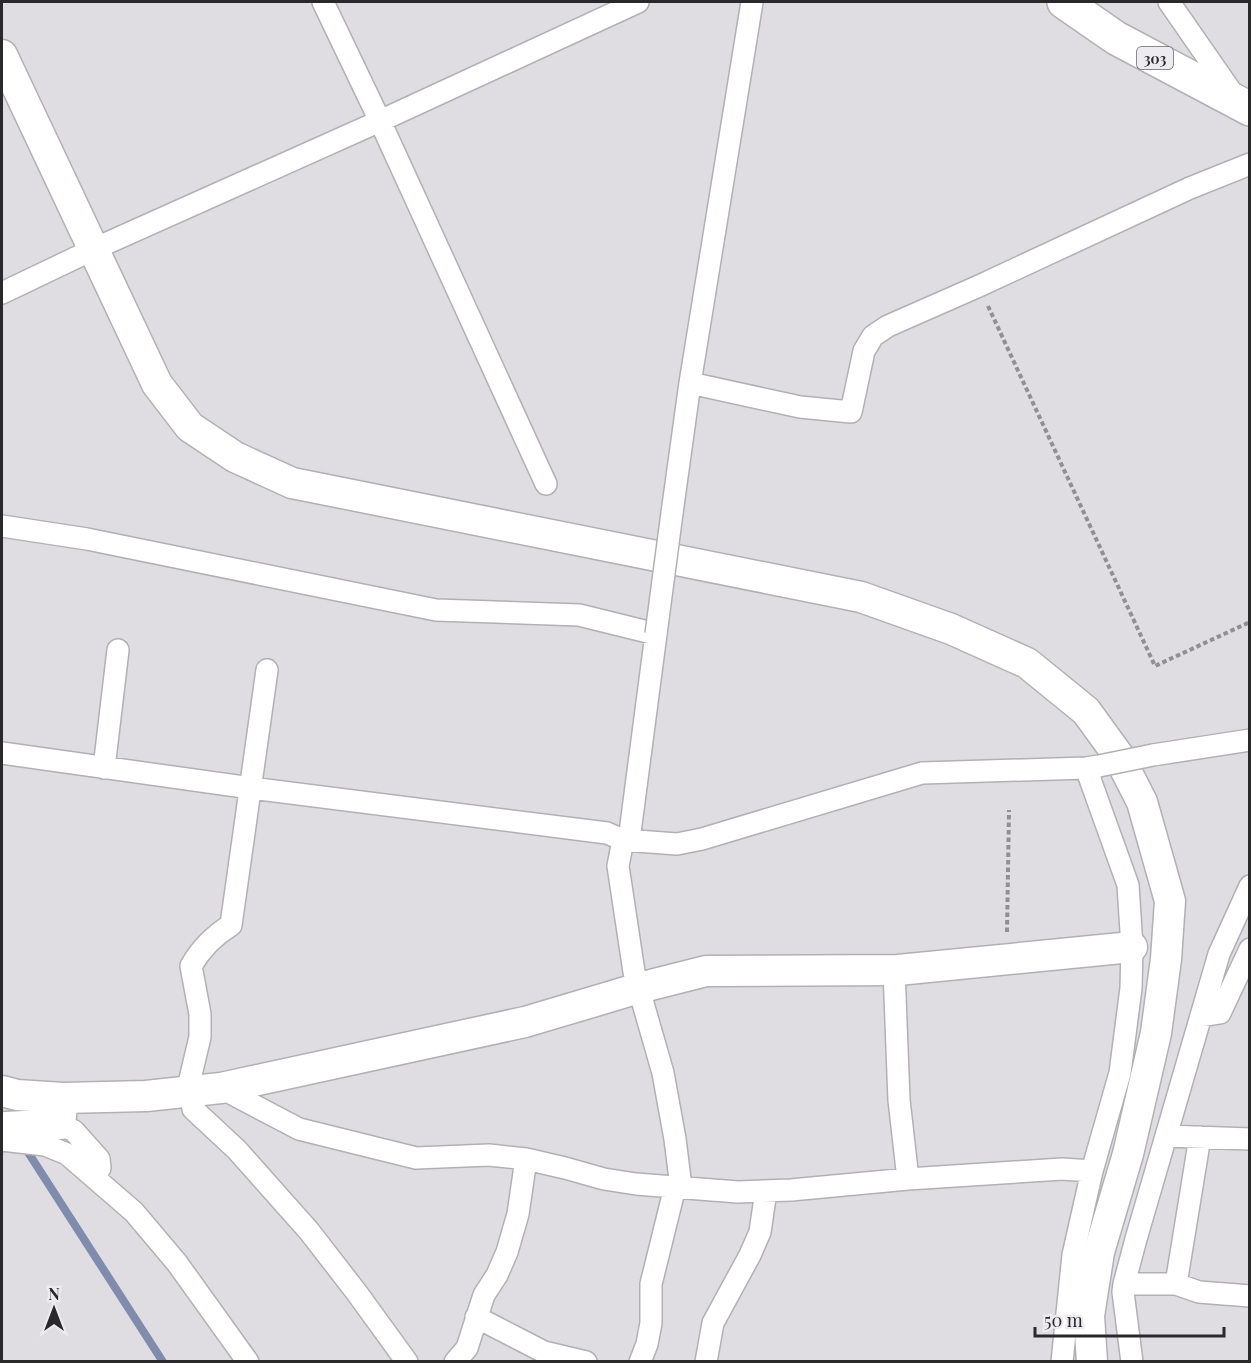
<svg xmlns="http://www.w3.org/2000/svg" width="1251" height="1363" font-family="'Playfair Display',serif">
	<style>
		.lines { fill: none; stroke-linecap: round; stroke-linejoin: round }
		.stream { stroke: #7f8cae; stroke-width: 8 }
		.street-casing { stroke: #b2b0b4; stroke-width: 24 }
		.secondary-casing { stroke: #b2b0b4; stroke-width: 33 }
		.highway-casing { stroke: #b2b0b4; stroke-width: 36 }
		.path { stroke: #918f92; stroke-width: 4; stroke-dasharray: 4.5 3; stroke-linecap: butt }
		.street { stroke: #fff; stroke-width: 21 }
		.secondary { stroke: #fff; stroke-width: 30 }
		.highway { stroke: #fff; stroke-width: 33 }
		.street-bridge-casing { stroke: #b2b0b4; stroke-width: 24; stroke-linecap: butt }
		.street-bridge { stroke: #fff; stroke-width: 21 }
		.labels { text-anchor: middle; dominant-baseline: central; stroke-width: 5; stroke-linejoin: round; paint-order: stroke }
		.shield { fill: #edebef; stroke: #646265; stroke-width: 1.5 }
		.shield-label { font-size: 14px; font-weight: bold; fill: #29282a }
	</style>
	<rect width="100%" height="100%" fill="#e0dde2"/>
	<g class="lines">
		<path class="stream" d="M24,1146l139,216"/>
		<defs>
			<path id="street" d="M323,2l57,119 166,363
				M1169,2l66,95
				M2,293l92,-44 286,-128 258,-119
				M690,383l110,24 51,5 13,-61 9,-15 15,-10 91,-40 211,-98 60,-24
				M672,513l18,-130 62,-381
				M2,526l85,13 349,71 143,5 77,19 -27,206
				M267,670l-36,255c-16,10 -31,25 -40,41l9,48v23l-10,42v12l3,18 44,41 72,81 48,62 50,69
				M2,753l249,35 356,45 16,7 54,4 25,-5 220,-66 164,-5 13,-2
				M1153,755l97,-15
				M104,768l14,-118
				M623,840l-5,26 16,106 29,101 12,66 6,48
				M894,970l5,130 9,79
				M1201,1016l19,-3 30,-64
				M221,1088l78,41 117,29 73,-3 37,4 39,9 39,11 32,5 102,8 53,-2 117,-11 154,-10 30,2
				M60,1124l14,7 25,28 1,9 -7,8
				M1166,1136l84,3
				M2,1140l43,5 22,9 67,58 43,51 71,99
				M1124,1284h52l23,8 51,4
				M1176,1284l24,-147
				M476,1317l68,35 42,10
				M455,1362l12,-14 17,-53 13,-20 10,-23 11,-38 8,-55
				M640,1362l7,-18 4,-21v-39l24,-97
				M706,1362l7,-39 37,-68 10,-23 6,-41
				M1062,1362l11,-107 19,-84 28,-98 11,-85 1,-41 -4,-62 -42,-117
				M1132,1362l-9,-70 1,-8 12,-45 83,-285 31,-68"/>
			<path id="secondary" d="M2,55l155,329 33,43 45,30 57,26 569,114 90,32 76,34 59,48 32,44 24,47 28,99 -4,58 -10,74 -28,121 -29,98 -10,64 3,46
				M2,1091l15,4 46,3 83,-2 75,-8 304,-66 114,-34 67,-17 192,-1 234,-23
				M2,1136l4,-9 54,-3 3,-26"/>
			<path id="highway" d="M1064,2l52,36 134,71"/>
		</defs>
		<use href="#street" class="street-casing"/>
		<use href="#secondary" class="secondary-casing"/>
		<use href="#highway" class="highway-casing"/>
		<path class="path" d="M988,306l167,360 95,-44
			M1007,932l2,-122"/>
		<use href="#street" class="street"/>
		<use href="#secondary" class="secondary"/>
		<use href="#highway" class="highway"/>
		<defs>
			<path id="street-bridge" d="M656,634l16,-121
				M1099,766l54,-11"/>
		</defs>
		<use href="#street-bridge" class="street-bridge-casing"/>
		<use href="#street-bridge" class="street-bridge"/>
	</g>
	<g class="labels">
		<rect class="shield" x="1137" y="47" width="36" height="22" rx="4.5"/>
		<g class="shield-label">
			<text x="1155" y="58">303</text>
		</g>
	</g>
	<rect width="1251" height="1363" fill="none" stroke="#29282a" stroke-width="6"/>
	<g transform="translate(54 1309)" stroke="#edebef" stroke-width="4.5" paint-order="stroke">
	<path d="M0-4.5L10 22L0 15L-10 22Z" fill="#29282a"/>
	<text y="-9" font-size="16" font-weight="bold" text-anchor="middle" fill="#29282a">N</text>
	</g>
	<path d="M1035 1327v9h189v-9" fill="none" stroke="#29282a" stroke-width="3"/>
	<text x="1044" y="1327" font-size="18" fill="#29282a" stroke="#edebef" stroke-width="4.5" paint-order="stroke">50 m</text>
</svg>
